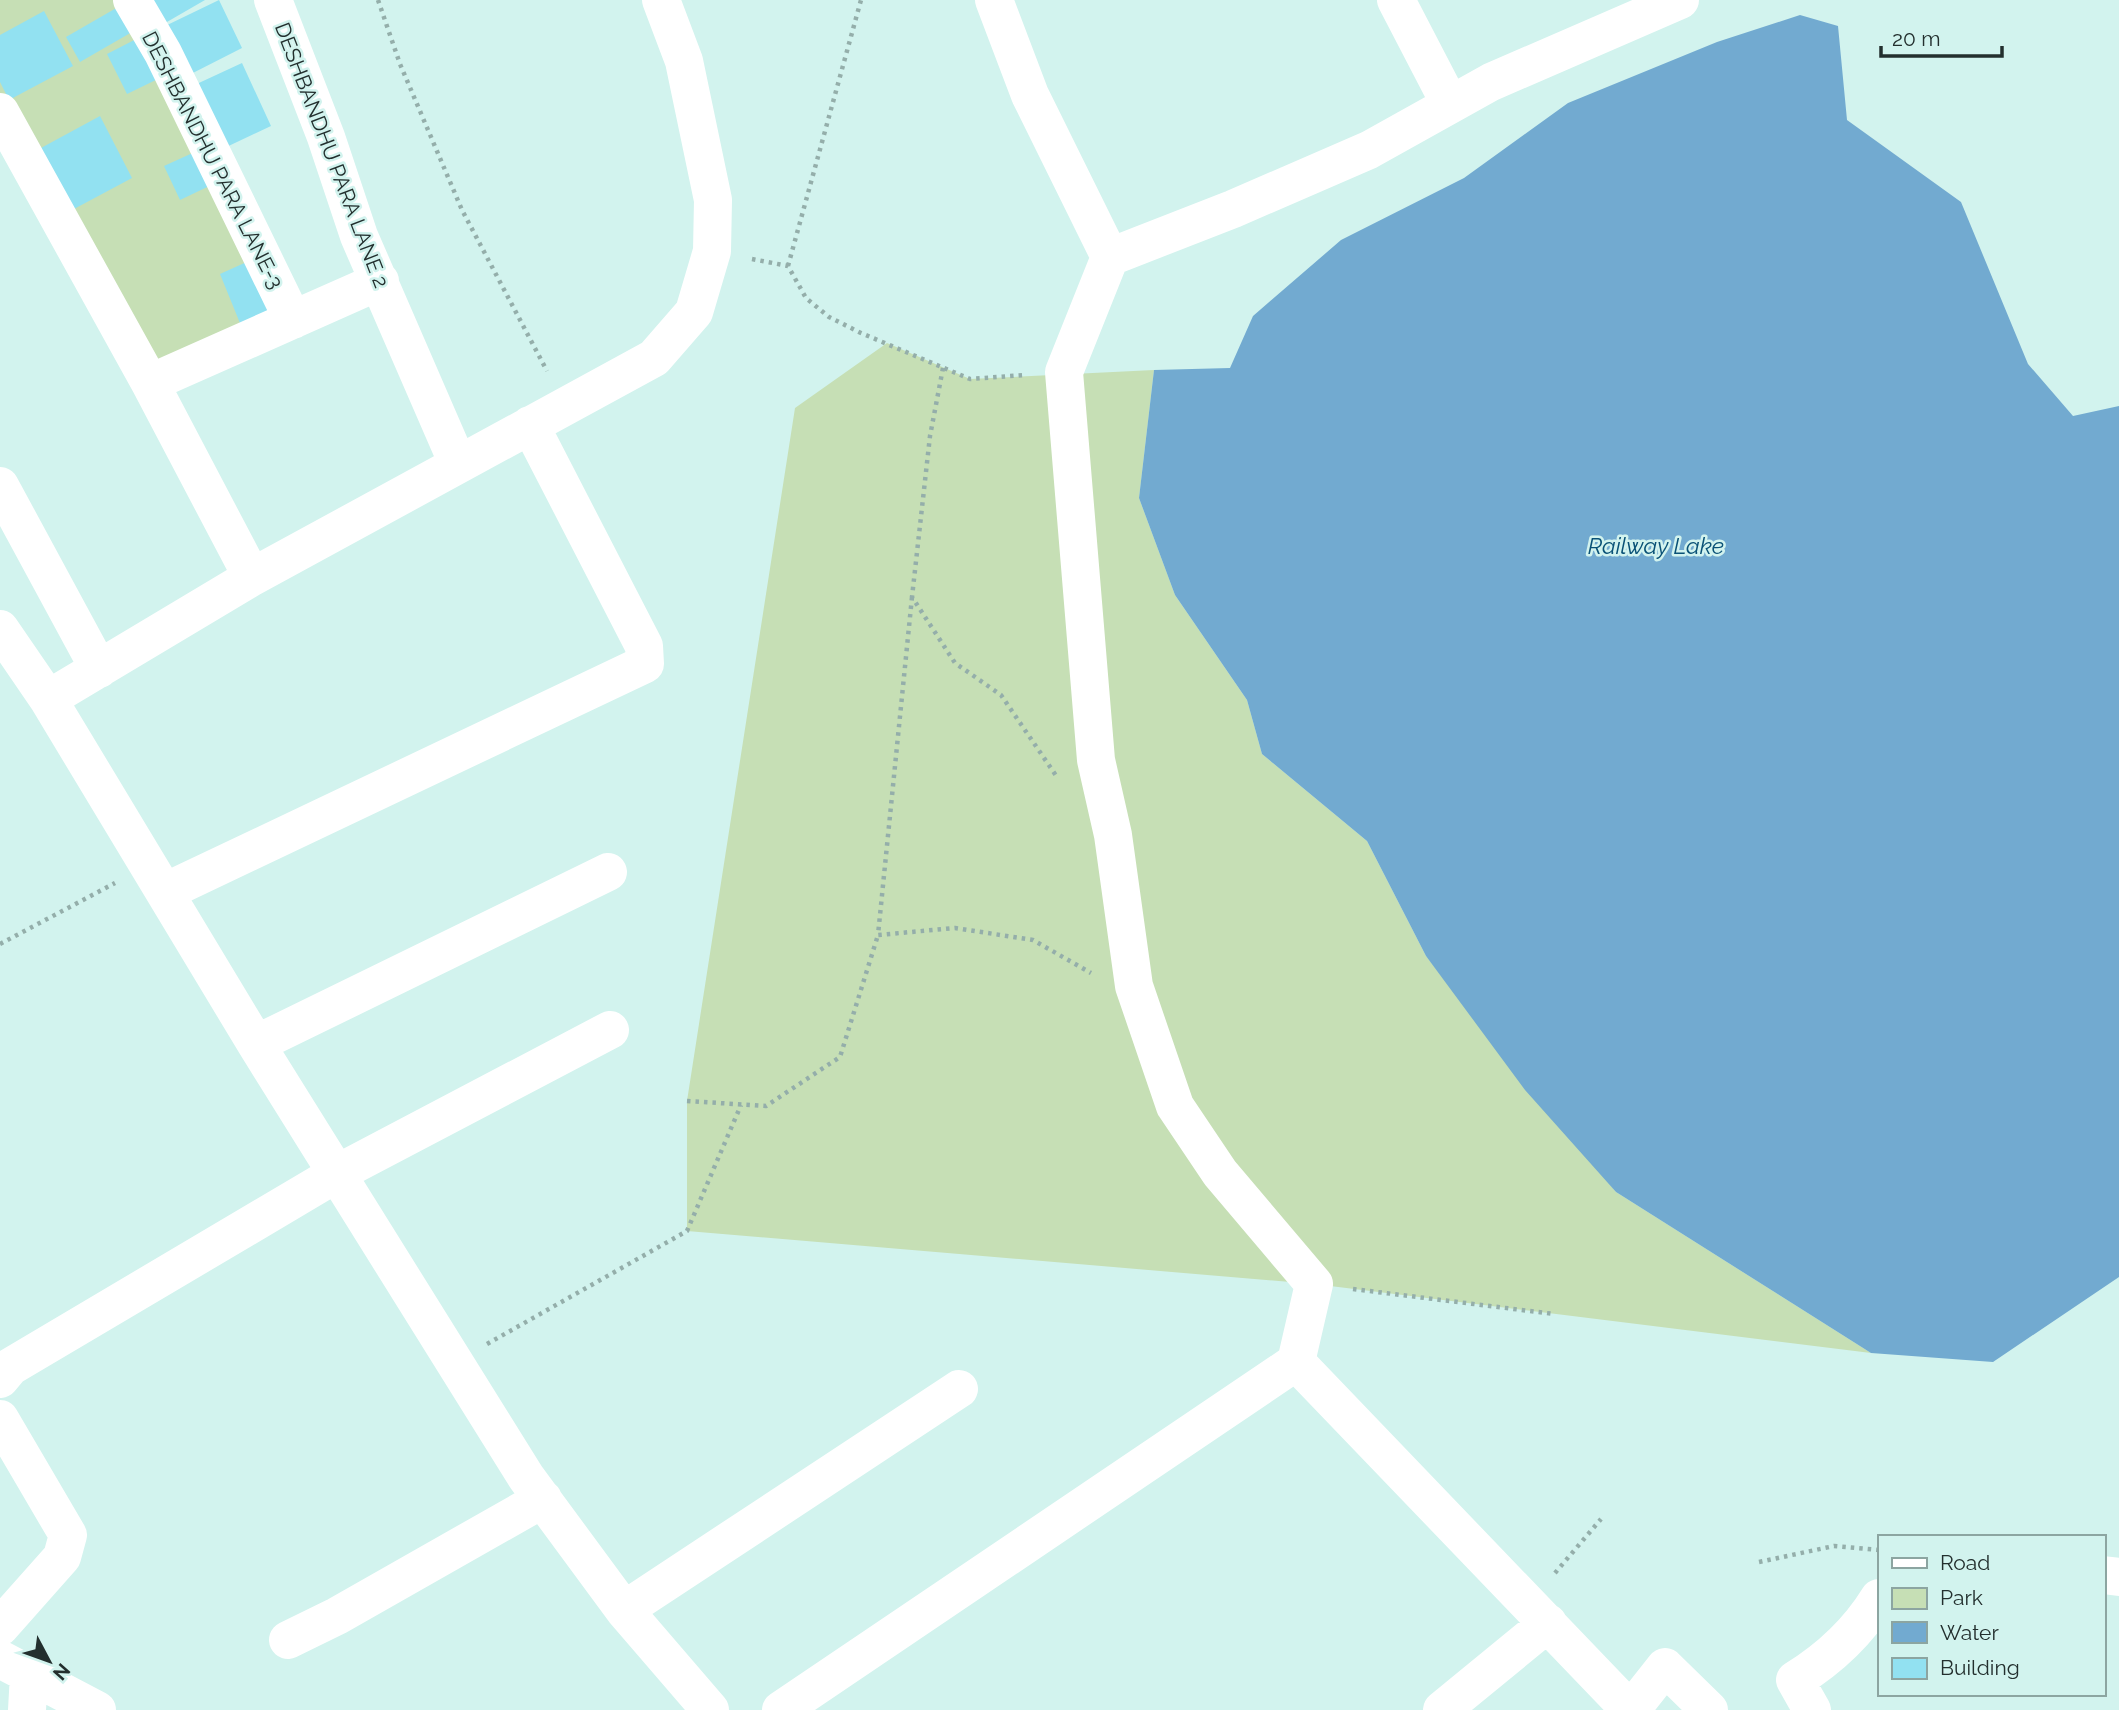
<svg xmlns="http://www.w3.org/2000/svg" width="2119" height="1710" font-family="Raleway,sans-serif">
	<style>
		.green { fill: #c6dfb5 }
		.water { fill: #72aad0 }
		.building { fill: #92e1f1 }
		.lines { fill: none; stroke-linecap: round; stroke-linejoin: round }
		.path { stroke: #94aeaa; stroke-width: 4.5; stroke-dasharray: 3.5 5; stroke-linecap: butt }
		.minor { stroke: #fff; stroke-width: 38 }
		.labels { text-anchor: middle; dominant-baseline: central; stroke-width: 5; stroke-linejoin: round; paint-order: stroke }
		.street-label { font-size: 21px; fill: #232f2e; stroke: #d2f3ee }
		.water-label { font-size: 23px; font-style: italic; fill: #095176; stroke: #d2f3ee }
	</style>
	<rect width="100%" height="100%" fill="#d2f3ee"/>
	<path class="green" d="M0,0h131l160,318 -140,61 -151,-268z
		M887,343l83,36 184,-9 -15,128 36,97 72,105 15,54 105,87 59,115 190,236 255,161 -557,-69 -627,-53v-130l108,-693z"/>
	<path class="water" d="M1800,15l38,11 9,94 114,82 67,162 45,52 46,-10v871l-126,85 -122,-9 -255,-161 -91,-102 -99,-134 -59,-115 -105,-87 -15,-54 -72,-105 -36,-97 15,-128 76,-2 23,-52 88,-76 123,-62 104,-75 149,-61z"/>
	<path class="building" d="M146,0h59l-45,26z
		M219,0l23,48 -57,29 -24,-49z
		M125,3l14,25 -59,34 -14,-25z
		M44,11l29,55 -64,34 -9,-18v-47z
		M142,36l20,41 -35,17 -20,-40z
		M242,63l29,63 -53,25 -30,-63z
		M100,116l32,62 -58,31 -33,-61z
		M208,146l16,33 -44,21 -16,-34z
		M260,256l26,59 -42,18 -24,-59z"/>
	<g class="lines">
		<path class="path" d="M378,0l22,64 62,146 85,161
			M752,259l36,7 18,32 23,19 32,16 109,46 55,-4
			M788,266l73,-266
			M943,368l-13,68 -18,161 43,66 46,32 56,82
			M912,597l-34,338 77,-7 78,12 58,33
			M0,944l115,-61
			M687,1101l79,5 74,-49 38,-122
			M1353,1289l201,25
			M487,1344l200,-113 54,-126
			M1759,1562l75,-16 45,4
			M1555,1573l46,-54"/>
		<path class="minor" d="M132,0l31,53 130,267
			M273,0l53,137 33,99 99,228
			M994,0l36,95 80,162
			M1396,0l54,104
			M0,112l150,271 102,194 -204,122 208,345 270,433 98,133 86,100
			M150,383l230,-102
			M0,486l99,183
			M252,577l402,-219 40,-46 18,-61 1,-51 -29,-139 -23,-61
			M0,629l48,70
			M167,891l478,-227 -1,-18 -114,-221
			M256,1044l352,-172
			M1296,1362l334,348
			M0,1379l10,-12 326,-193 274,-144
			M0,1419l68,116 -6,22 -62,70
			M2103,1575l16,2
			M624,1610l335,-221
			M288,1640l49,-24 206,-117
			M0,1659l97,51
			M27,1710l2,-36
			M781,1710l515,-348 18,-78 -94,-111 -45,-67 -41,-120 -21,-151 -17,-75 -32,-388 46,-115 123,-48 136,-59 122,-68 189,-82
			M1442,1710l106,-87
			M1631,1710l34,-43 44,43
			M1812,1710l-17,-30c34,-21 63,-48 84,-82"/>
	</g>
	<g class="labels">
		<g class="street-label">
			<text transform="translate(332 155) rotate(69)">DESHBANDHU PARA LANE 2</text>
			<text transform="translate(213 160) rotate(63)">DESHBANDHU PARA LANE-3</text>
		</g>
		<g class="water-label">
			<text x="1656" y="545">Railway Lake</text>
		</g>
	</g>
	<rect x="1878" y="1535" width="228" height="161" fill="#d2f3ee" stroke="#8ca5a1" stroke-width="2"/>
	<rect x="1892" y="1558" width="35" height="10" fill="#ffffff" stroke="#8ca5a1" stroke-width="2"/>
	<text x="1940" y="1570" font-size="21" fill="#232f2e">Road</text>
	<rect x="1892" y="1588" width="35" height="21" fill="#c6dfb5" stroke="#8ca5a1" stroke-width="2"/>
	<text x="1940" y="1605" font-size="21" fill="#232f2e">Park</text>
	<rect x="1892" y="1622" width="35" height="21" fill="#72aad0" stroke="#8ca5a1" stroke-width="2"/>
	<text x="1940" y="1640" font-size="21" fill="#232f2e">Water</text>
	<rect x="1892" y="1658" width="35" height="21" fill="#92e1f1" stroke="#8ca5a1" stroke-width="2"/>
	<text x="1940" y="1675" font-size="21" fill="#232f2e">Building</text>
	<g transform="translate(49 1661) rotate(131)" stroke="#d2f3ee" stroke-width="5" paint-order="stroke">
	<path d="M0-5L12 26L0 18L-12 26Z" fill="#232f2e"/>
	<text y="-10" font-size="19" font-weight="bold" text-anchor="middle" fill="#232f2e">N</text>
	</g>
	<path d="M1881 46v10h121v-10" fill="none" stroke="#232f2e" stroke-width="3.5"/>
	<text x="1892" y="46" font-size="21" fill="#232f2e" stroke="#d2f3ee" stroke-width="5" paint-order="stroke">20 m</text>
</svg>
